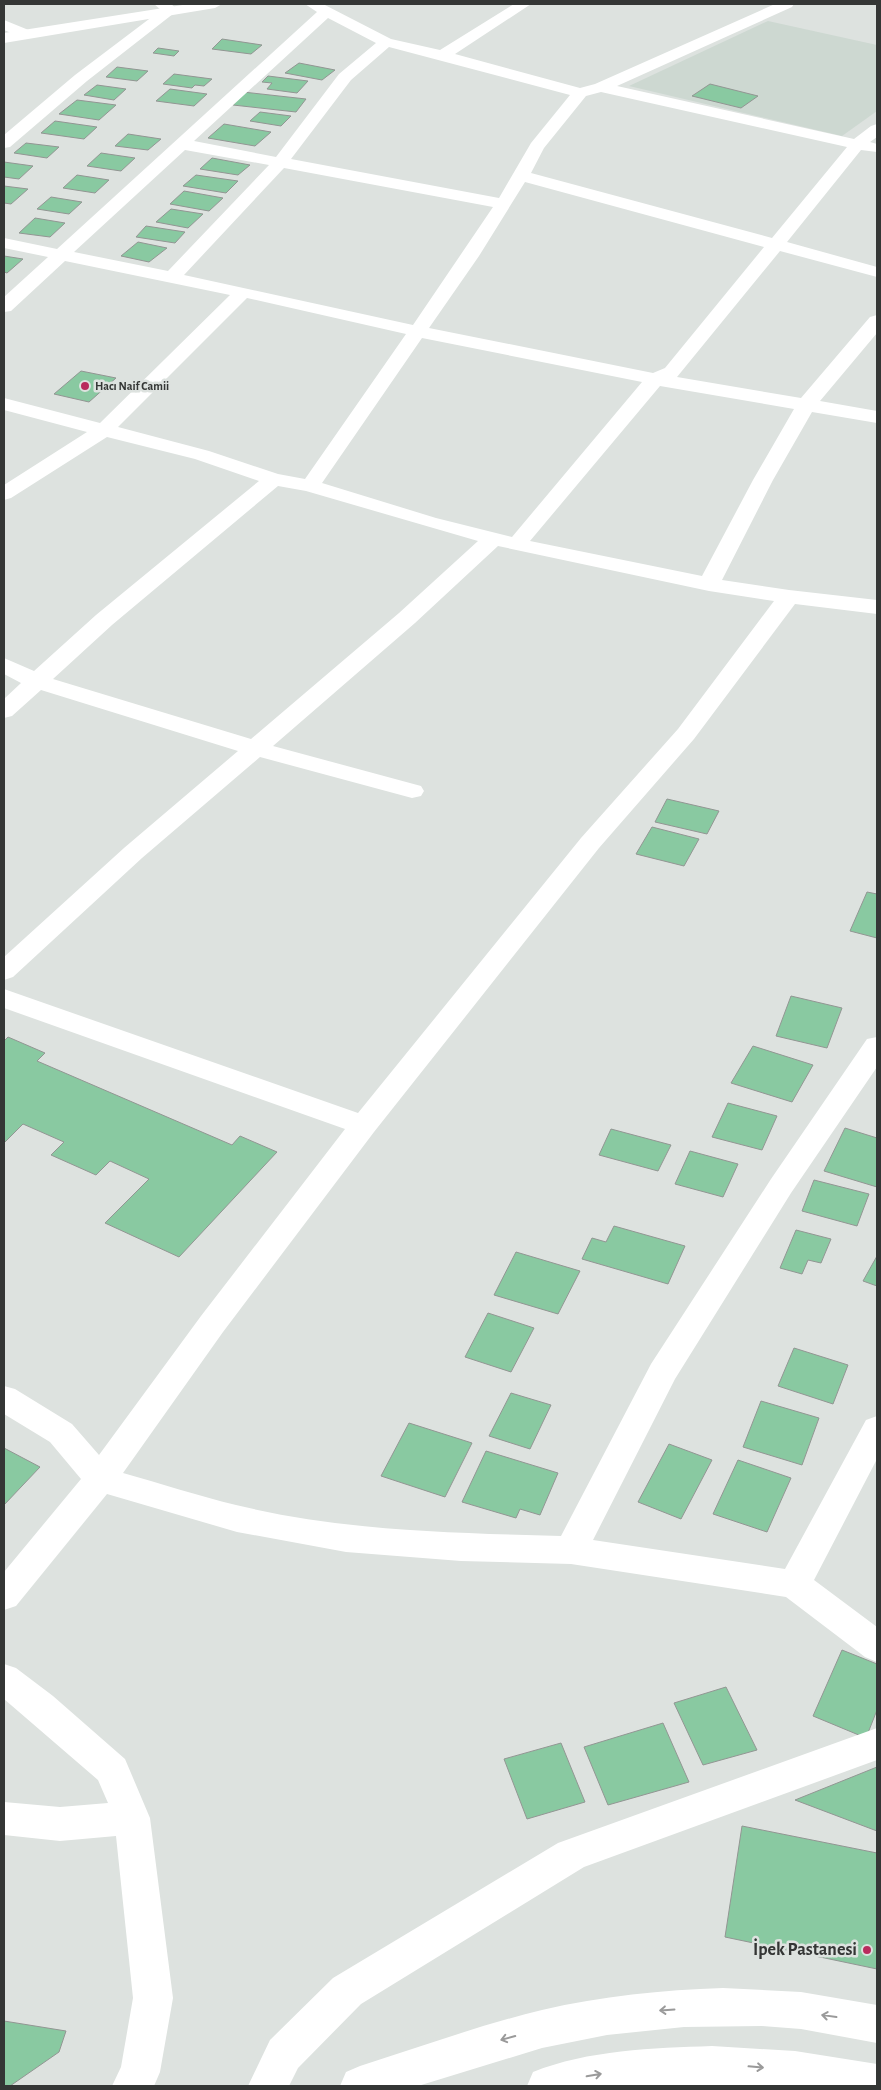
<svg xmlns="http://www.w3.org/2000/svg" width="881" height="2090" font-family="'Alegreya Sans',sans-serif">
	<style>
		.built { fill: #cdd8d1 }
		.building { fill: #89c9a1; stroke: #929693 }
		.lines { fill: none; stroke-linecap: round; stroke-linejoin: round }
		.minor { fill: #fff; fill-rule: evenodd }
		.tertiary { fill: #fff; fill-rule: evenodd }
		.oneway { stroke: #9a9a9a }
		.poi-dot { fill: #b92b5d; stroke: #dde2df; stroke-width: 2 }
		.labels { text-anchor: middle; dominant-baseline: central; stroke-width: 5; stroke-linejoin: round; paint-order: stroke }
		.far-poi-label { font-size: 12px; font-weight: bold; fill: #343635; stroke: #dde2df; text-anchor: start }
		.near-poi-label { font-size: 18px; font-weight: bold; fill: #343635; stroke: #dde2df; text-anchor: end }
	</style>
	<rect width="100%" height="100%" fill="#dde2df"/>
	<path class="built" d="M768,21l109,24v66l-35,25 -213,-50z"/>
	<path class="building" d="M222,39l40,6 -11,9 -39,-5z
		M158,48l21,3 -5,5 -21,-3z
		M299,63l36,7 -13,10 -37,-7z
		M117,67l31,4 -11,10 -31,-4z
		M174,74l38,5 -8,7 -9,-1 -3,3 -29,-4z
		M268,76l40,5 -11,12 -30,-4 5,-6 -10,-1z
		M710,84l48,12 -17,12 -49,-12z
		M97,85l29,4 -12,11 -30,-5z
		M170,89l37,5 -13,12 -38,-5z
		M243,92l63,7 -10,13 -63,-7z
		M77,100l39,5 -17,15 -40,-6z
		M260,112l31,4 -10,10 -31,-5z
		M55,121l42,6 -13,12 -43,-6z
		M224,124l47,8 -16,14 -47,-8z
		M128,134l33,5 -13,11 -33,-4z
		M26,143l33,4 -12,11 -33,-5z
		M101,153l34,5 -14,13 -34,-5z
		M212,158l38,7 -12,10 -38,-6z
		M4,162l29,4 -14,13 -15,-2z
		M77,175l32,5 -14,13 -32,-5z
		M196,175l42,6 -12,12 -43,-7z
		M4,186l24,3 -17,15 -7,-1z
		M184,191l39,7 -14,13 -39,-7z
		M51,197l31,5 -13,12 -32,-5z
		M171,209l32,5 -15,14 -32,-6z
		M35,218l30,5 -15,14 -31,-4z
		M146,226l39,6 -10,11 -39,-6z
		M138,242l29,6 -18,14 -28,-6z
		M4,256l19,3 -16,14 -3,-1z
		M81,371l35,7 -27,24 -35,-8z
		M667,799l52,12 -12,23 -52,-12z
		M652,827l47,12 -15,27 -48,-12z
		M867,892l10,2v44l-27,-7z
		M791,996l51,12 -15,40 -51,-12z
		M8,1037l37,16 -8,8 195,84 8,-9 37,16 -98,105 -74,-34 44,-44 -39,-18 -14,14 -45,-20 13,-13 -41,-18 -19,19v-102z
		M753,1046l60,19 -21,37 -61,-19z
		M728,1103l49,13 -15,34 -50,-13z
		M845,1128l32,10v49l-53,-16z
		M611,1129l60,16 -13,26 -59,-16z
		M690,1151l48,13 -15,33 -48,-13z
		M814,1180l55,14 -12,32 -55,-15z
		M614,1226l71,20 -17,38 -86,-25 10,-21 14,4z
		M796,1230l35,9 -10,24 -13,-3 -6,14 -22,-6z
		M516,1252l64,19 -22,43 -64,-19z
		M877,1256v30l-14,-5z
		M488,1313l46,15 -23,44 -46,-15z
		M794,1348l54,17 -15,39 -55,-18z
		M511,1393l40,12 -21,44 -41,-13z
		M761,1401l58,17 -17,47 -59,-18z
		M409,1423l63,20 -27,54 -64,-21z
		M669,1444l43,16 -31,59 -43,-17z
		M4,1448l36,19 -36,38z
		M486,1451l72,22 -18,42 -20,-6 -4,9 -54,-16z
		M738,1460l53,18 -24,54 -54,-18z
		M842,1650l35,14v46l-11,28 -53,-22z
		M726,1687l31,63 -54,15 -29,-62z
		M663,1723l26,59 -81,23 -24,-58z
		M561,1743l24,59 -58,17 -23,-60z
		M877,1767v64l-82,-31z
		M742,1826l135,27v116l-152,-32z
		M4,2021l62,10 -7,21 -49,34h-6z"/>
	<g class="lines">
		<path class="minor" d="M154,4h17l7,6 -91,71 -77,66 -6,1v-13l71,-60 86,-65z
			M305,4h18l68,35 49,11 74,-46h17l-76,50 125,34 15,-4 180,-80h19l-2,3 -175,79 237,53 17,-13 6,-2v13l-7,5 7,2v8l-16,-2 -74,92 90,25v10l-97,-26 -103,126 124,21 69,-81 7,-2v18l-57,68 57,10v12l-65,-11 -39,68 -51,100 67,10 88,10v14l-82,-10 -101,135 -95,109 -225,284 -151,200 -100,141c37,10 75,23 113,32 106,26 217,28 325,31l90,-172 120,-185 96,-140 10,-2v30l-86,126 -116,186 -82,161 192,29 81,-149 11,-4v43l-63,121 63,47v35l-12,-5 -79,-60 -215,-33 -110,-3 -115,-9 -109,-20 -130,-38 -91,112 -12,4v-38l77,-93 -31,-37 -46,-28v-28l11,3 57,35 27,31 102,-139 144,-187 -341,-121v-19l354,124 223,-275 97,-109 96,-128 -65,-10 -211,-45 -83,77 -142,123 148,40 3,5 -3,5 -9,2 -152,-41 -118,101 -129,119 -9,3v-23l120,-109 114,-97 -197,-61 -29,26 -8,2v-19l17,-16 -17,-9v-16l30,13 62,-56 163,-134 -64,-22 -88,-22 -96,61 -7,2v-15l83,-53 -83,-22v-12l96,25 130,-128 -165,-34 -54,50 -7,1v-15l44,-40 -44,-9v-10l53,11 260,-237zM328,18l48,25 -37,31 -63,83 -82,-16zM389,47l181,48 -39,48 -32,55 -208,-39 60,-79zM601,92l246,55 -75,91 -241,-65 13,-25 42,-52zM185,150l84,15 -101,106 -94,-19zM284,168l209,39 -80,118 -229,-50zM525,182l239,65 -99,121 -12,5 -224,-45 50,-72zM247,298l159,36 -101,145 -27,-5 -69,-23 -91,-24zM422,338l220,44 -130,155 -76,-19 -114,-35zM660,386l134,23 -41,71 -51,96 -172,-35zM278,486l28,5 172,50 -79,72 -148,126 -198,-60 59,-54z
			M4,20l27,11 3,3 -8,5 -22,-9z
			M4,1664l12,4 37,28 72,63 25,59 23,180 -13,74 -6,14h-42l9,-19 12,-69 -17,-162 -56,5 -56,-6v-33l56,5 48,-4 -10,-23 -94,-81z
			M877,1728v32l-293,107 -223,137 -63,64 -9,18h-41l22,-46 63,-62 225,-135z"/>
		<path class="tertiary" d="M189,4h33l-7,4 -211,35v-10z
			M723,1988l78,4 76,13v38l-76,-14 -39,-3 -78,1 -77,8 -65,13 -124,38h-78l6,-14 14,-6c60,-19 120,-41 182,-56 60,-14 120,-20 181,-22z
			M712,2046l83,5 82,13v22h-350l6,-14c55,-22 120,-24 179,-26z"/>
	</g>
	<defs><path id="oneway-shaft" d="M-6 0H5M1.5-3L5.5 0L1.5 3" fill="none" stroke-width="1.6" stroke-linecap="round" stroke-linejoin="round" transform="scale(1.25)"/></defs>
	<g class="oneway">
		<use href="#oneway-shaft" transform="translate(667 2010) rotate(176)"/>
		<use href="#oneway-shaft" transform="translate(829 2016) rotate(-172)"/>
		<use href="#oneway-shaft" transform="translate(508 2038) rotate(165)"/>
		<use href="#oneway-shaft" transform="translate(756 2067) rotate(5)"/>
		<use href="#oneway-shaft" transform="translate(594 2075) rotate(-10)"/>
	</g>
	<g class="poi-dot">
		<circle cx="85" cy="386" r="5"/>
		<circle cx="867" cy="1950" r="5"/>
	</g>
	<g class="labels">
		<g class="far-poi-label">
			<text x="95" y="386">Hacı Naif Camii</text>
		</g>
		<g class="near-poi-label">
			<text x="857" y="1950">İpek Pastanesi</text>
		</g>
	</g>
	<rect width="881" height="2090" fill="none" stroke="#343635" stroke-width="10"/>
</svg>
